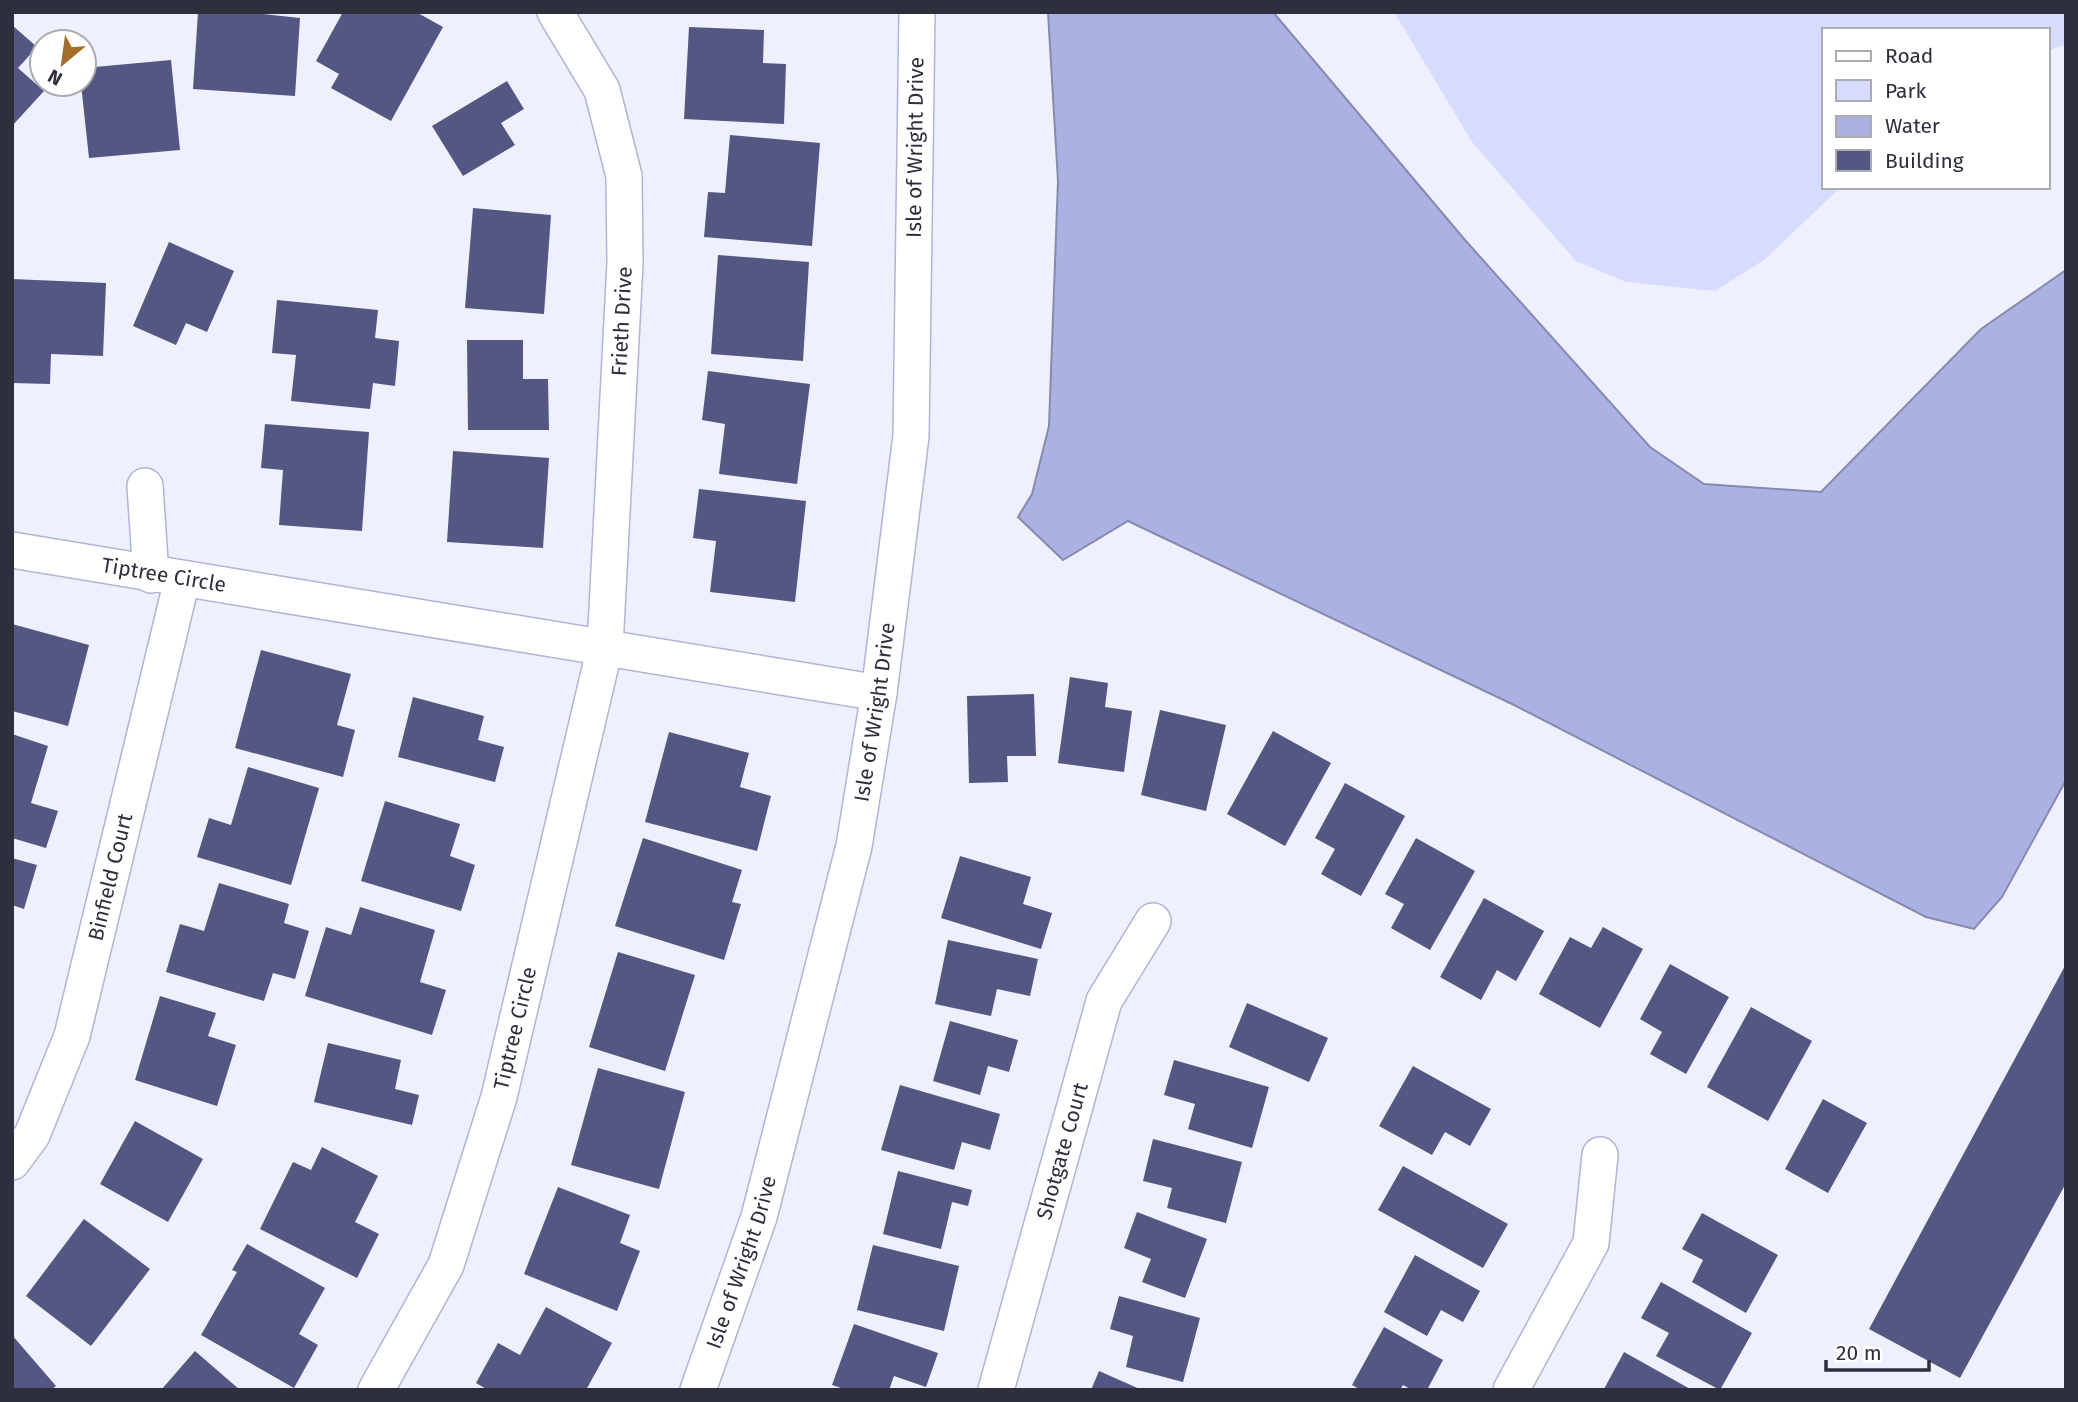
<svg xmlns="http://www.w3.org/2000/svg" width="2078" height="1402" font-family="'Fira Sans',sans-serif">
	<style>
		.green { fill: #d7dcfe }
		.water { fill: #abb1e2; stroke: #868ab0; stroke-width: 2 }
		.building { fill: #535782 }
		.lines { fill: none; stroke-linecap: round; stroke-linejoin: round }
		.minor-casing { stroke: #b0b4d6; stroke-width: 38 }
		.minor { stroke: #fff; stroke-width: 35 }
		.labels { text-anchor: middle; dominant-baseline: central; stroke-width: 7; stroke-linejoin: round; paint-order: stroke }
		.street-label { font-size: 21px; fill: #2e2f3c; stroke: #fff }
	</style>
	<rect width="100%" height="100%" fill="#eef0fe"/>
	<path class="green" d="M1394,12h672v32l-18,7v-21h-224v157h17l-77,73 -49,31 -89,-9 -50,-21 -104,-119z"/>
	<path class="water" d="M1048,12h225l192,228 185,207 54,37 117,8 160,-163 85,-59v510l-64,117 -28,32 -48,-12 -414,-213 -384,-183 -65,39 -45,-43 14,-23 17,-68 9,-245z"/>
	<path class="building" d="M198,12h47l55,6 -5,78 -102,-7z
		M343,12h73l27,15 -52,94 -60,-33 8,-14 -23,-13z
		M12,25l25,22 -19,21 26,23 -32,35z
		M689,27l75,3 -1,33 23,1 -2,60 -100,-5z
		M171,60l9,90 -91,8 -8,-74h3v-16z
		M507,81l17,28 -23,14 14,22 -52,31 -31,-50z
		M730,135l90,8 -8,103 -108,-9 4,-45 17,1z
		M473,208l78,7 -7,99 -79,-6z
		M169,242l65,29 -27,61 -21,-9 -10,22 -43,-19z
		M718,255l91,7 -6,99 -92,-7z
		M12,279l94,4 -3,73 -52,-2 -1,30 -38,-1z
		M277,300l101,10 -3,28 24,3 -4,45 -22,-3 -3,26 -79,-8 5,-46 -24,-2z
		M467,340h56v39h25l1,51h-81z
		M708,371l102,13 -13,100 -78,-10 6,-50 -23,-4z
		M265,424l104,8 -7,99 -83,-6 4,-55 -22,-2z
		M453,451l96,7 -6,90 -96,-6z
		M699,489l107,12 -11,101 -85,-10 6,-51 -23,-3z
		M12,624l77,21 -21,81 -56,-15z
		M261,650l90,24 -14,51 18,5 -12,47 -108,-29z
		M1070,677l38,6 -3,24 27,4 -8,61 -66,-9z
		M1034,694l2,62h-29l1,26 -39,1 -2,-87z
		M413,697l71,19 -6,24 26,7 -9,35 -97,-25z
		M1160,710l66,15 -20,86 -65,-16z
		M1273,731l58,32 -46,83 -58,-32z
		M669,732l80,21 -9,34 31,9 -14,55 -112,-29z
		M12,734l36,12 -17,57 27,8 -12,37 -34,-10z
		M248,767l71,21 -28,97 -94,-28 12,-39 22,7z
		M1345,783l60,33 -44,80 -40,-22 14,-25 -20,-11z
		M385,801l75,23 -10,32 25,9 -14,46 -100,-30z
		M643,838l99,32 -10,32 9,2 -17,56 -109,-34z
		M1416,838l59,33 -45,79 -39,-22 13,-24 -19,-10z
		M960,856l71,21 -8,27 29,9 -11,36 -100,-31z
		M12,858l25,7 -13,44 -12,-4z
		M219,883l70,21 -5,19 25,8 -14,48 -22,-6 -9,28 -98,-29 14,-48 24,7z
		M1484,898l60,33 -28,50 -19,-11 -16,30 -41,-23z
		M360,907l75,23 -15,52 26,8 -14,45 -127,-39 21,-69 25,8z
		M1603,927l40,22 -43,79 -61,-34 31,-57 21,11z
		M948,940l90,19 -8,37 -33,-7 -6,27 -56,-12z
		M618,952l77,23 -30,96 -76,-24z
		M1670,964l59,33 -43,77 -36,-20 12,-22 -22,-13z
		M2066,964v219l-106,195 -91,-49z
		M160,996l56,17 -8,23 28,9 -19,61 -82,-26z
		M1247,1003l81,35 -19,44 -80,-35z
		M1751,1007l61,34 -44,80 -61,-34z
		M950,1021l68,19 -9,32 -21,-6 -8,29 -47,-14z
		M328,1043l73,17 -6,29 24,6 -7,30 -98,-23z
		M1174,1060l95,27 -17,61 -64,-19 7,-25 -31,-9z
		M1413,1066l78,43 -21,37 -25,-14 -13,23 -53,-29z
		M598,1068l87,24 -26,97 -88,-24z
		M900,1085l100,29 -10,36 -28,-8 -8,28 -73,-20z
		M1823,1099l44,24 -39,70 -43,-24z
		M135,1121l68,38 -35,63 -68,-38z
		M1153,1139l89,23 -16,61 -59,-15 5,-20 -29,-7z
		M322,1147l56,29 -23,46 24,12 -22,44 -97,-49 33,-67 18,8z
		M1403,1166l105,58 -25,44 -105,-58z
		M898,1171l74,19 -4,16 -16,-4 -11,47 -58,-15z
		M558,1187l72,28 -10,28 20,8 -23,60 -93,-37z
		M1137,1212l70,27 -22,59 -43,-16 9,-23 -27,-11z
		M1702,1213l76,42 -32,58 -54,-31 11,-22 -21,-11z
		M84,1219l66,50 -59,77 -65,-50z
		M247,1244l78,44 -26,46 19,11 -24,43 -93,-53 36,-63 -5,-2z
		M873,1245l86,21 -15,65 -87,-21z
		M1415,1255l65,36 -17,31 -22,-12 -14,26 -43,-24z
		M1661,1282l91,51 -32,57 -64,-34 13,-23 -28,-15z
		M1119,1296l81,22 -17,64 -57,-15 7,-31 -23,-7z
		M546,1307l66,36 -26,47h-98l-12,-7 22,-40 22,12z
		M854,1324l84,29 -12,34 -32,-11 -5,14h-42l-15,-5z
		M1384,1327l59,33 -16,30h-15l-9,-5 -3,5h-39l-9,-5z
		M12,1335l44,51 -5,4h-39z
		M195,1351l45,39h-79z
		M1624,1352l68,38 -88,-1z
		M1099,1371l43,19h-51z"/>
	<g class="lines">
		<defs>
			<g id="minor">
				<path d="M145,486l6,89"/>
				<path id="s1" d="M12,550l867,143"/>
				<path id="s2" d="M12,1162l20,-27 40,-99 110,-456"/>
				<path id="s3" d="M376,1390l70,-125 53,-168 106,-450 20,-384 -1,-87 -22,-86 -47,-78"/>
				<path id="s4" d="M698,1390l61,-173 95,-371 25,-153 32,-257 6,-424"/>
				<path id="s5" d="M996,1390l108,-389 49,-80"/>
				<path d="M1511,1390l80,-147 9,-88"/>
			</g>
		</defs>
		<use href="#minor" class="minor-casing"/>
		<use href="#minor" class="minor"/>
	</g>
	<g class="labels">
		<g class="street-label">
			<text stroke="none"><textPath href="#s4" startOffset="1269">Isle of Wright Drive</textPath></text>
			<text stroke="none"><textPath href="#s3" startOffset="1108">Frieth Drive</textPath></text>
			<text stroke="none"><textPath href="#s1" startOffset="154">Tiptree Circle</textPath></text>
			<text stroke="none"><textPath href="#s4" startOffset="702">Isle of Wright Drive</textPath></text>
			<text stroke="none"><textPath href="#s2" startOffset="304">Binfield Court</textPath></text>
			<text stroke="none"><textPath href="#s3" startOffset="390">Tiptree Circle</textPath></text>
			<text stroke="none"><textPath href="#s5" startOffset="248">Shotgate Court</textPath></text>
			<text stroke="none"><textPath href="#s4" startOffset="135">Isle of Wright Drive</textPath></text>
		</g>
	</g>
	<rect width="2078" height="1402" fill="none" stroke="#2e2f3c" stroke-width="28"/>
	<rect x="1822" y="28" width="228" height="161" fill="#ffffff" stroke="#abacb1" stroke-width="2"/>
	<rect x="1836" y="51" width="35" height="10" fill="#ffffff" stroke="#abacb1" stroke-width="2"/>
	<text x="1885" y="63" font-size="21" fill="#2e2f3c">Road</text>
	<rect x="1836" y="80" width="35" height="21" fill="#d7dcfe" stroke="#abacb1" stroke-width="2"/>
	<text x="1885" y="98" font-size="21" fill="#2e2f3c">Park</text>
	<rect x="1836" y="116" width="35" height="21" fill="#abb1e2" stroke="#abacb1" stroke-width="2"/>
	<text x="1885" y="133" font-size="21" fill="#2e2f3c">Water</text>
	<rect x="1836" y="150" width="35" height="21" fill="#535782" stroke="#abacb1" stroke-width="2"/>
	<text x="1885" y="168" font-size="21" fill="#2e2f3c">Building</text>
	<g transform="translate(63 63) rotate(209)"><circle r="33" fill="#ffffff" stroke="#abacb1" stroke-width="2"/>
	<path d="M0-5L12 26L0 18L-12 26Z" fill="#a46e29"/>
	<text y="-10" font-size="19" font-weight="bold" text-anchor="middle" fill="#2e2f3c">N</text>
	</g>
	<path d="M1826 1360v10h103v-10" fill="none" stroke="#2e2f3c" stroke-width="3.5"/>
	<text x="1836" y="1360" font-size="21" fill="#2e2f3c" stroke="#ffffff" stroke-width="5" paint-order="stroke">20 m</text>
</svg>
